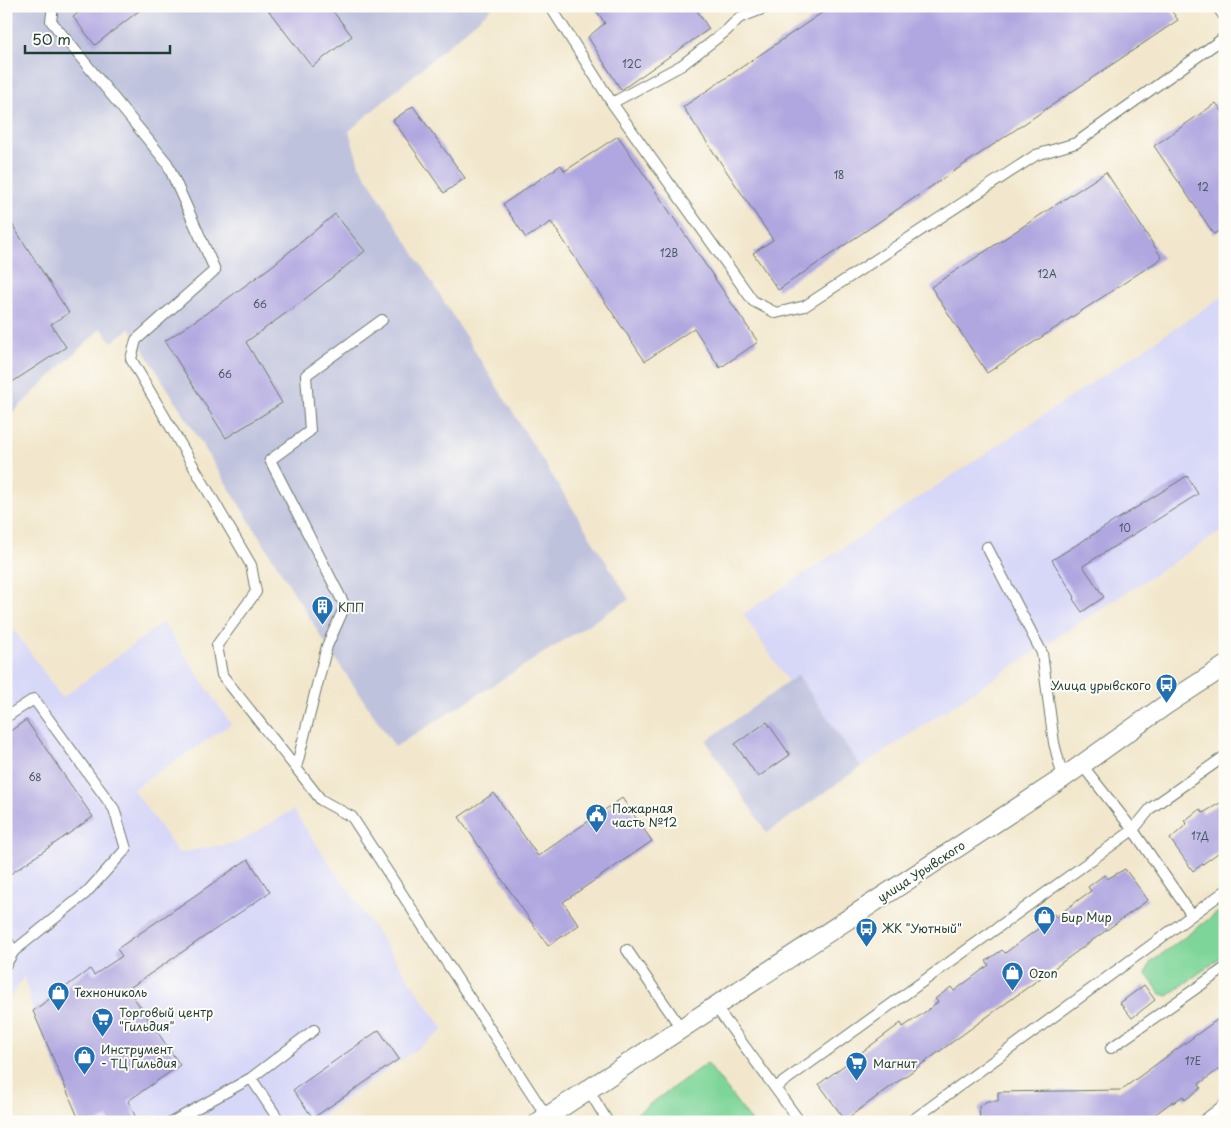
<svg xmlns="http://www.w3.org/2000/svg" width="1231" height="1128" font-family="'Playpen Sans',sans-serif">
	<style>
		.built { fill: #d7d7f8 }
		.industrial { fill: #bfc2dd }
		.green { fill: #7ed599; stroke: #4e8966 }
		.building { fill: #b1a7e0 }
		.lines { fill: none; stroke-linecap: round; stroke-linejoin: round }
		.service-casing { stroke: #697869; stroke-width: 12 }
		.minor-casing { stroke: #697869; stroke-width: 21 }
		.service { stroke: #fff; stroke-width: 10 }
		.minor { stroke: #fff; stroke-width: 19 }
		.labels { text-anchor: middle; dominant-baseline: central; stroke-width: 4; stroke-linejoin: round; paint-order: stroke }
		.number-label { font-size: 10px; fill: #44585f }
		.poi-label { font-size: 12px; fill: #1f3d34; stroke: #fdfcf7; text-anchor: start }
		.street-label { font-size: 12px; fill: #1f3d34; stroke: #fdfcf7 }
	</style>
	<rect width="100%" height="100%" fill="#fdfcf7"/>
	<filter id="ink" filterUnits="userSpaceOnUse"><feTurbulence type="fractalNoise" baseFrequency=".02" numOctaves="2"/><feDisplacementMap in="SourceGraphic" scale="10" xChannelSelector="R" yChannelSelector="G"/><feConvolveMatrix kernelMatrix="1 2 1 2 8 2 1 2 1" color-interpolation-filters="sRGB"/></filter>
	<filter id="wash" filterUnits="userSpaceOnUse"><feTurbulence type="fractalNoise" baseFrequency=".0096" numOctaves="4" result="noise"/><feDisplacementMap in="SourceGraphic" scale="20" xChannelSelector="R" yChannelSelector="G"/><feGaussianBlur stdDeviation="1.12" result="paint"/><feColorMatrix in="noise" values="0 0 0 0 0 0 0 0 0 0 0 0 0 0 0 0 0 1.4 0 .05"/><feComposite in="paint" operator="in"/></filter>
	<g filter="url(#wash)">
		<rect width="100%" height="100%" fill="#f2e7cc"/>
		<path class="built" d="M1225,295v234l-197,127 -167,111 -63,-92 -10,7 -45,-68z
			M6,618l56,80 101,-76 68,102 -98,65 46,64 60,-11 54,-32 151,220 -131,92h-233l-47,-111 -9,-35 -18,29z"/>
		<path class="industrial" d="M6,6h488l-145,125 10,34 270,434 -234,148 -68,-101 -197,-318 -18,14 -11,-14 -95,91z
			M798,675l63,92 -94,66 -61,-92z"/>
		<path class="green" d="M1225,907v47l-57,42 -7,-2 -15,-20 4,-11z
			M707,1063l45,59h-127z"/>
		<g id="blocks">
			<path class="building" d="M87,6h58l-50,39 -22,-28z
				M265,6h64l23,30 -40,31z
				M593,6h101l15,23 -88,61 -33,-53 17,-14z
				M832,6h336l10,14 -400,270 -25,-37 20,-13 -90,-133z
				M1216,103l9,12v112l-11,7 -60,-88z
				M413,106l52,72 -21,15 -51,-73z
				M618,136l140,206 -38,26 -26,-40 -49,33 -94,-139 -25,16 -23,-34 58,-39 4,6z
				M1106,172l56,86 -175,115 -56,-86z
				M335,214l30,37 -65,52 -54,39 36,61 -56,35 -61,-97 55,-37 52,-38z
				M6,215l63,98 -18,11 15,23 -60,39z
				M1187,476l11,18 -115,72 21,31 -22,15 -9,-13 2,-2 -23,-37z
				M26,720l67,97 -87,60v-143z
				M767,722l23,33 -32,22 -23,-33z
				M494,793l44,63 84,-58 30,43 -89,61 16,23 -31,21 -89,-129z
				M1225,800v48l-32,23 -23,-32 17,-15 -3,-3 16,-12 3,4z
				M248,859l22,33 -142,97 52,76 -52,36 8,17 -8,4h-18l-2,-5 -11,5h-17l-47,-111 57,-42 4,6 28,-19 -5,-7z
				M1125,869l23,31 -303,220 -26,-36 82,-61 2,4 22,-15 13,-10 -3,-3 16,-12 3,4 35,-26 -3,-4 16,-11 3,3 34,-25 -2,-3 16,-12 3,4 25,-19 10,-7 -3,-4 16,-12 3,4z
				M1144,985l11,15 -23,18 -12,-15z
				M1225,1014v51l-26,19 2,4 -16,12 -2,-4 -10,7v-2l-28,21h-165l-1,-15 8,-6h11v-9l123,-2z
				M379,1030l20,29 -86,59 -20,-28z"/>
		</g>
	</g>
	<g filter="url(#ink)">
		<use href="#blocks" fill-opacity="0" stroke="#697869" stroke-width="1"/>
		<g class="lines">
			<defs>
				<path id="service" d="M53,6l-2,15 116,142 48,107 -79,70 -5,19 120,206 5,27 -39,53 5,30 74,93
					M550,6l62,97 141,198 23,12 29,-7 231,-151 40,-12 149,-106
					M1217,6l8,12
					M612,103l70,-38 44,-34 13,-13 31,-12
					M382,320l-76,55 4,56 -40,29 75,146 -18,40 -31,122 25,32 31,17 195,300
					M987,547l55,106 12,90 9,35
					M6,717l28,-18 80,110 12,40 -40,44 -72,58 -8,13
					M1082,765l51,65 58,84
					M6,939l8,12
					M627,950l54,78
					M715,1006l85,116
					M1111,1048l114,-80
					M251,1078l29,44
					M775,1088l358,-258 18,-22 74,-52
					M588,1089l20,33
					M172,1122l79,-44 63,-48
					M910,1122l315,-231
					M1202,1122l23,-18"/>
				<path id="minor" d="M539,1122l524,-344 104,-74 58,-38"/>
			</defs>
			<use href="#service" class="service-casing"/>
			<use href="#minor" class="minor-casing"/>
			<use href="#service" class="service"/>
			<use href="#minor" class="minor"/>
		</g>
	</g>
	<defs>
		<symbol id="building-pin" viewBox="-11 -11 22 30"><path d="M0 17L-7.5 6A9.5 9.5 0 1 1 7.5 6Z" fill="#1f6fb2" stroke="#fdfcf7"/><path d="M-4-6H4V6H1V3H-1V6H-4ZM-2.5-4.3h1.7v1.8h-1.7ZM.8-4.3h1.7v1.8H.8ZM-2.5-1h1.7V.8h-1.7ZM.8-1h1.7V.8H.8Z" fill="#fff"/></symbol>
		<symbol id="bus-pin" viewBox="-11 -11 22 30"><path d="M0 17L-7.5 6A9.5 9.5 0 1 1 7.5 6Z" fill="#1f6fb2" stroke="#fdfcf7"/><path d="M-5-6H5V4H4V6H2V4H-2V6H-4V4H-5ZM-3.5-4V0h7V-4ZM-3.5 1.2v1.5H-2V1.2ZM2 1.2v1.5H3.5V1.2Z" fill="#fff"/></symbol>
		<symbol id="civic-pin" viewBox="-11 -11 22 30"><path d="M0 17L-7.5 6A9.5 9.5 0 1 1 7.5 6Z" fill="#1f6fb2" stroke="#fdfcf7"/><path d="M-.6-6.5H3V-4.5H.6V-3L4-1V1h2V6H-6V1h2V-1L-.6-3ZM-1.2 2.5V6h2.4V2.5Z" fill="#fff"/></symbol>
		<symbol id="shop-pin" viewBox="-11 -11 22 30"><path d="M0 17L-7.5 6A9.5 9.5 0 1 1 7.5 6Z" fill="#1f6fb2" stroke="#fdfcf7"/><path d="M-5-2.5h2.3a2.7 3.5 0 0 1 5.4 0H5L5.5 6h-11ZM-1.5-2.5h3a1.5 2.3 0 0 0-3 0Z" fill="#fff"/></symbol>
		<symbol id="supermarket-pin" viewBox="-11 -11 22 30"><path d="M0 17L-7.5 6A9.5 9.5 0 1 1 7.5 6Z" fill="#1f6fb2" stroke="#fdfcf7"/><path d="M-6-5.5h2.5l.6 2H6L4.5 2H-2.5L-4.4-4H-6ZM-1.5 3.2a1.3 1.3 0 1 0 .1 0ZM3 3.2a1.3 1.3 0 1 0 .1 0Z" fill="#fff"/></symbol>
	</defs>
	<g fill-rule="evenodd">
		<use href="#building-pin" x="310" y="594" width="25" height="34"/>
		<use href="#bus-pin" x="1154" y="672" width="25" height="34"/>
		<use href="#civic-pin" x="584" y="802" width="25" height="34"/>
		<use href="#shop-pin" x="1032" y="904" width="25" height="34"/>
		<use href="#bus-pin" x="854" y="916" width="25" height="34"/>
		<use href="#shop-pin" x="1000" y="960" width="25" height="34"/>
		<use href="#shop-pin" x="46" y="980" width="25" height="34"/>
		<use href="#supermarket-pin" x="90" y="1006" width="25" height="34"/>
		<use href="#shop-pin" x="72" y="1044" width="25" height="34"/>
		<use href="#supermarket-pin" x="844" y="1050" width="25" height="34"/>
	</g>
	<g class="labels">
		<g class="number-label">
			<text x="632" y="63">12С</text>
			<text x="839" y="174">18</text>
			<text x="1203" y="186">12</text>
			<text x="669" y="252">12В</text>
			<text x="1047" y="273">12А</text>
			<text x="260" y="303">66</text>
			<text x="225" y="373">66</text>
			<text x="1125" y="527">10</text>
			<text x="35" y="776">68</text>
			<text x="1200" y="835">17Д</text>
			<text x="1193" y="1060">17Е</text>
		</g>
		<g class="poi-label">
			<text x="338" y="607">КПП</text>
			<text x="1151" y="685" text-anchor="end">Улица урывского</text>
			<text x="612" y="808">Пожарная<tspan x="612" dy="14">часть №12</tspan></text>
			<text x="1061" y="917">Бир Мир</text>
			<text x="882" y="928">ЖК "Уютный"</text>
			<text x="1029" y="973">Ozon</text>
			<text x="74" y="992">Технониколь</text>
			<text x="119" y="1012">Торговый центр<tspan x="119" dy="14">"Гильдия"</tspan></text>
			<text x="101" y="1049">Инструмент<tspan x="101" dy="14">- ТЦ Гильдия</tspan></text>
			<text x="873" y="1063">Магнит</text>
		</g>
		<g class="street-label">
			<text transform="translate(921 871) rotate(-33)">улица Урывского</text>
		</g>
	</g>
	<rect width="1231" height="1128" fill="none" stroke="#fdfcf7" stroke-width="25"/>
	<path d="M25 45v8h145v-8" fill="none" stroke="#1f3d34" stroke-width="2.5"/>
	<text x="32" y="45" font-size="15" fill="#1f3d34" stroke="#fdfcf7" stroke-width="4" paint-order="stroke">50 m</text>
</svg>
